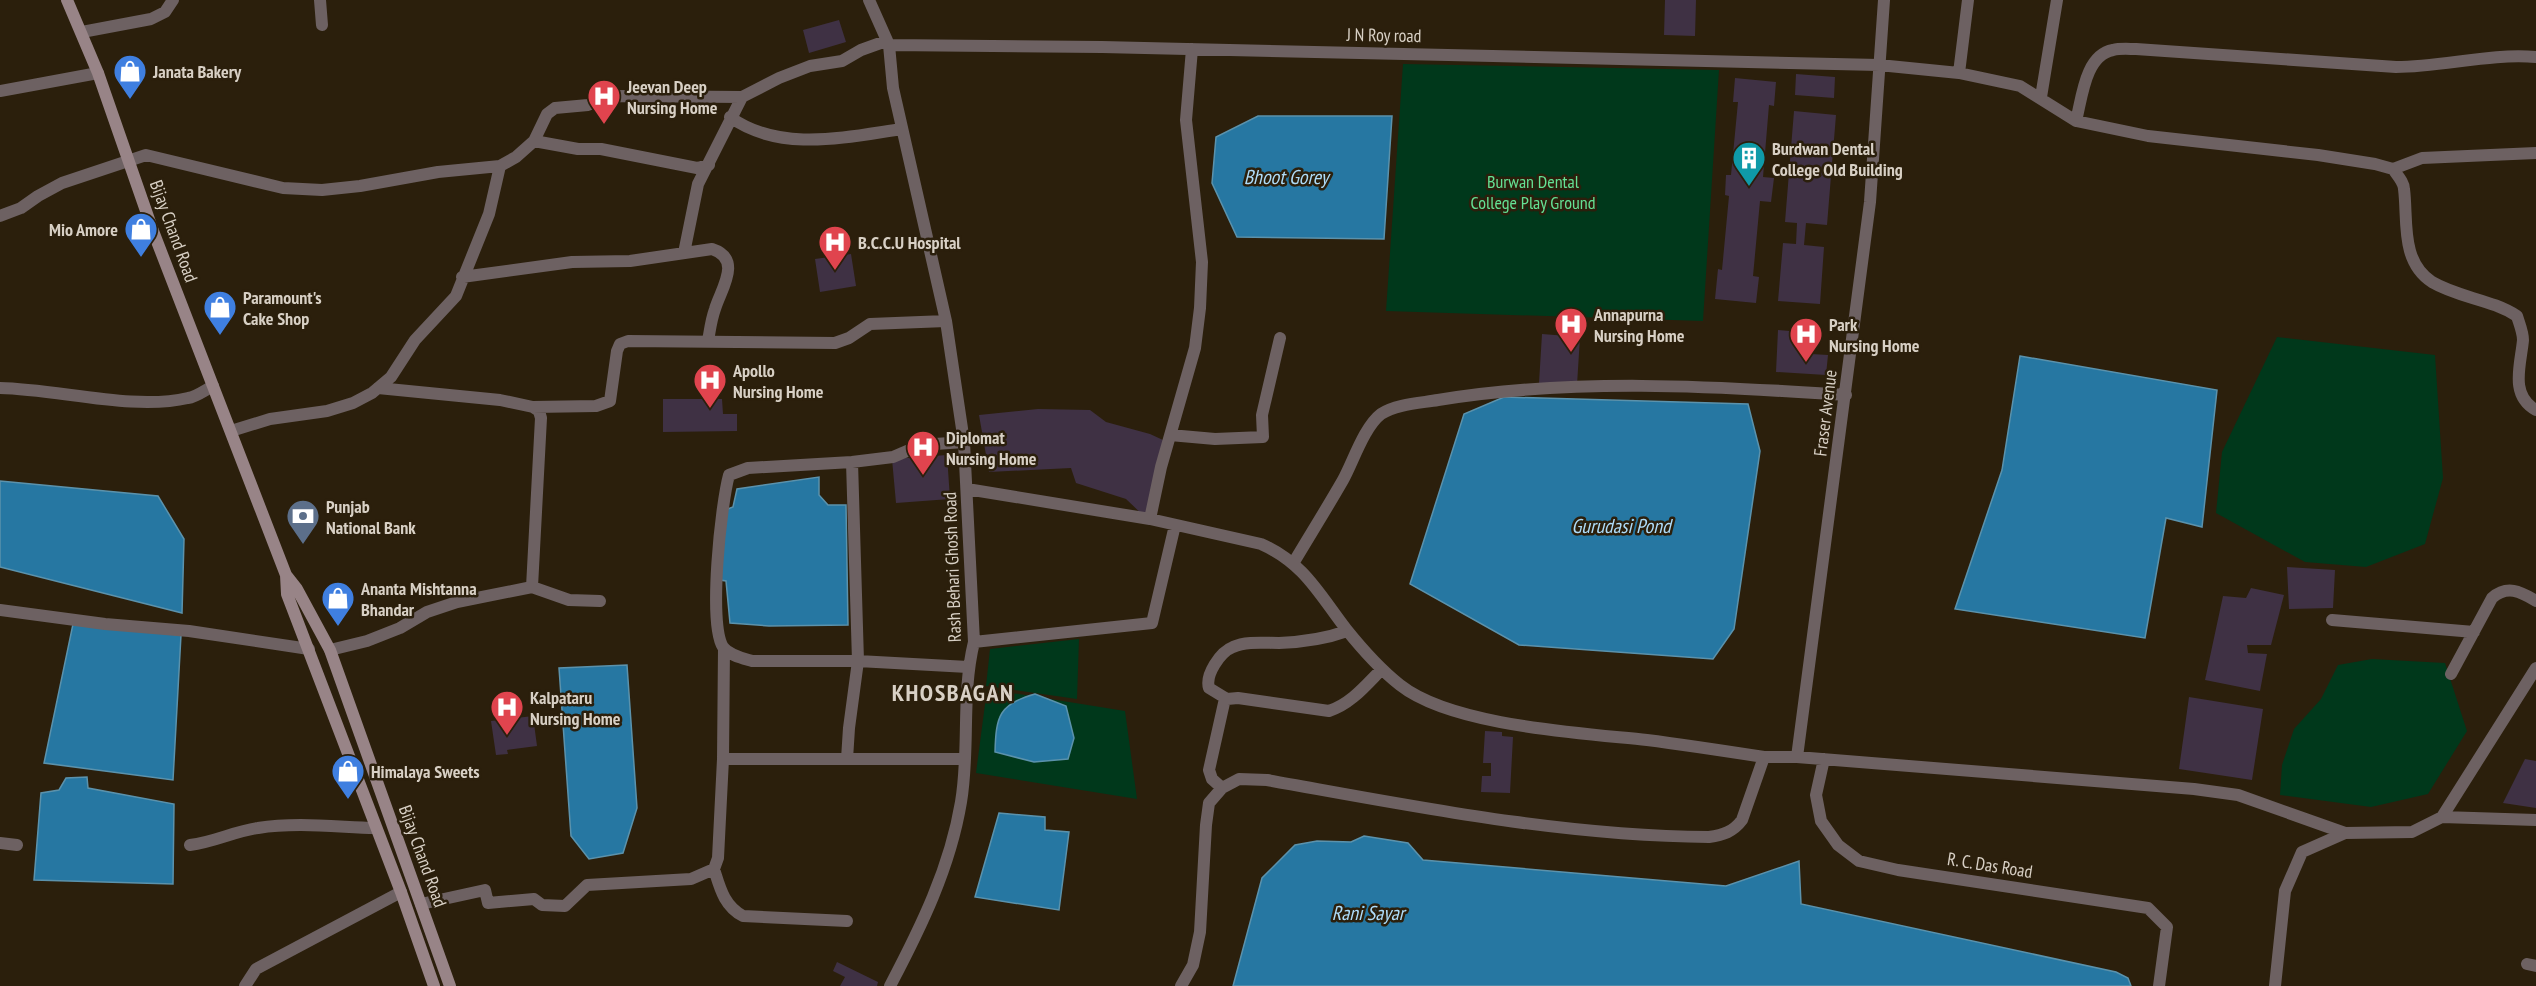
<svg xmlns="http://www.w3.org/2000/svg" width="2536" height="986" font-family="'PT Sans Narrow',sans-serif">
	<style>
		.green { fill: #00381b }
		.water { fill: #2677a2; stroke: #5b92ac; stroke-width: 1.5 }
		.building { fill: #3f3144 }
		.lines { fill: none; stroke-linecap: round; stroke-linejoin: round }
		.street { stroke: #6d6162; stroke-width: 12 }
		.secondary { stroke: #988487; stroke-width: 12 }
		.labels { text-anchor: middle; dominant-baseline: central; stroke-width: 5; stroke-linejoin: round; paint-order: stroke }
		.street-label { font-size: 18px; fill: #d8d0c5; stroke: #2b1f0c }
		.poi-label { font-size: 18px; font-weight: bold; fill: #d8d0c5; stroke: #2b1f0c; text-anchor: start }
		.park-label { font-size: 18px; fill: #64e194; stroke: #2b1f0c }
		.water-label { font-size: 20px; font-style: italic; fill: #aedcf9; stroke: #2b1f0c }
		.district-label { font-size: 24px; font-weight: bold; letter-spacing: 1.5px; fill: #d8d0c5; stroke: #2b1f0c }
	</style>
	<rect width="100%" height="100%" fill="#2b1f0c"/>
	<path class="green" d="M1403,64l316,6 -16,251 -317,-10z
		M2277,337l158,18 8,123 -18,66 -59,23 -61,-5 -89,-49 6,-61z
		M1079,639l-2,60 -91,-13 4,-37z
		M2372,659l73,4 22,68 -39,63 -57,13 -91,-12 2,-30 12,-36 27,-30 17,-34z
		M987,689l138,22 12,88 -161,-26z"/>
	<path class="water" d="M1258,116h134l-8,123 -147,-2 -25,-54 4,-46z
		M2020,356l197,34 -15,137 -36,-9 -21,120 -190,-29 47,-139z
		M1504,397l244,7 12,47 -26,178 -21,30 -194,-14 -109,-61 54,-170z
		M819,477v18l9,10h18l2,120 -79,1 -39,-3 -4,-42 -6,-1 5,-70 8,-3 4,-18z
		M0,481l158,15 26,43 -2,74 -182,-46z
		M73,624l108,11 -8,145 -129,-17z
		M627,665l10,143 -14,45 -34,6 -18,-23 -12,-168z
		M1035,694l31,12 8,32 -6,21 -34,3 -39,-10c1,-36 4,-48 40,-58z
		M87,777l1,11 86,16 -1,80 -139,-4 7,-87 18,-3 7,-12z
		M999,813l46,4v13l24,2 -10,78 -84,-13z
		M1364,836l44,7 15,17 303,26 73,-25 2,43 315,68 12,6 3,8h-898l29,-108 33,-33 22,-4 34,1z"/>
	<path class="building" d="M1665,0h31l-1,36 -31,-1z
		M839,20l7,22 -37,11 -6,-23z
		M1796,74l39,3 -1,21 -39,-3z
		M1735,78l41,4 -2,24 -5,-1 -6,72 11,1 -3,24 -11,-1 -7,75 6,1 -3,26 -41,-4 3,-30 4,1 7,-74 -4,-1 1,-20h5l7,-73h-5z
		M1794,111l42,4 -9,110 -21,-2 -2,22 20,2 -4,57 -42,-3 5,-58 13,1 1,-21 -12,-1z
		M851,254l5,32 -36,6 -5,-33z
		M1778,330l35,3 -2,21 17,1 -2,20 -50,-3z
		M1542,334l38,3 -3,48 -38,-2z
		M663,399h59l1,15h14v17l-74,1z
		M1038,409l52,1 16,12 44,12 13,6 -17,78 -20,-19 -50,-16 -5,-15 -82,4 -10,-57z
		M947,455l3,44 -54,4 -4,-44z
		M2287,567l48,3 -2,38 -44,1z
		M2251,588l33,7 -13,50h-24l1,8 19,1 -7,37 -55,-11 18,-84 23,2z
		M2189,697l74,12 -11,71 -73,-11z
		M533,716l4,30 -30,4 1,4 -12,1 -5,-34z
		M1485,731l17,1v4l11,1 -3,56 -29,-1 1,-16h9v-13h-8z
		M2525,759l11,2v47l-33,-5z
		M837,962l41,20 -1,4h-37l5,-9 -12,-6z"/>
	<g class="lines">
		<path class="street" d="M320,0l2,25
			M869,0l20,45 4,43 53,233 18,121 10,200c-13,53 -4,107 -13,160 -11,66 -40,125 -71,184
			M82,32l69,-13 14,-7 8,-12
			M889,45l213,2 777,18 80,8 61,13 56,35 72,15 170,19 57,9 18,5c4,6 11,13 11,20 4,31 -4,72 28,93 27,16 59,17 85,34 2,7 6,16 6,24 -2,24 -14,55 13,70
			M1959,73l9,-73
			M0,91l98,-18
			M2041,97l16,-97
			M730,117c50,36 116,20 172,12
			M2076,121c6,-23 9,-66 37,-71 7,-2 16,-1 23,-1l260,18c47,0 93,-14 140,-10
			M534,141l44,8h23l96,19 12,-3
			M2393,169l29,-11 114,-5
			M0,216l21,-8 17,-12 24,-13 84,-28 137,33 39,2 38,-4 78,-14 62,-6 16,-9 18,-16 13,-27 8,-6 33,-3 24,-9 130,1
			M684,253l14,-69 44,-87 37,-19 31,-12 32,-5 19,-11 25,-9
			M462,277l110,-15 58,-1 82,-12c31,10 9,40 3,60 -4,11 -5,21 -7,32
			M0,388c58,1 133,23 188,10 8,-1 17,-8 25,-12
			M378,388l122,12 33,7 6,4 2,7 -9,169
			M533,407l63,-1 14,-5 7,-50 3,-7 8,-3 207,2 14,-5 21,-14 76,-3
			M231,431l39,-12 57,-8 26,-8 19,-10 19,-16 24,-37 41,-44 33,-82 11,-48
			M1170,435l45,4 48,-2 -1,-22 18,-77
			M964,442l-43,3 -28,12 -41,5 -104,6 -19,7c-8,29 -21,149 -6,172 6,8 19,11 29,14h106l110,6
			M967,489l183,30 111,25c43,19 58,50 85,85 16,20 35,41 54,56 52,41 181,48 247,55 39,5 78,11 117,17h33l397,32 44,6 107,38
			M1150,519l11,-52 34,-119 5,-40 2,-46 -16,-142 6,-71
			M1294,562c16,-27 33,-54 49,-82 10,-18 21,-53 38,-66 15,-10 40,-11 57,-14 132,-22 275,-14 408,-5
			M0,610l105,14 84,7 120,18
			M2332,620l142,12
			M974,642l178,-19 23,-98
			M330,650l37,-9 33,-13 27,-16 30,-10 75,-15 37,13 31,1
			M2451,674l41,-76c15,-13 28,-7 44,3
			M1227,699l-18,-11c-4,-13 11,-36 24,-41 13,-6 31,-4 46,-4 24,-1 46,-4 68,-12
			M1797,757l73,-555 14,-202
			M723,759h240
			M847,759l2,-31 9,-67 -6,-199
			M1824,759l-8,36 5,26 17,24 21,16 39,9 250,38 19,19 -8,59
			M1222,788l-10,-9 -3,-9 15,-67 3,-4 11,-1 91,13c22,-7 37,-26 53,-42
			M2442,817l94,3
			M0,843l17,2
			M190,845c25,-3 45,-14 68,-17 38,-6 79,-1 117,0
			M714,869c6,19 10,37 29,47l104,5
			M421,904l64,-14 3,13 46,-4 8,6 23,1 22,-21 104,-6 23,-10 4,-11 5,-99 1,-111
			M2527,964l9,2
			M245,986l11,-17 145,-77
			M1181,986l12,-21 7,-33 6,-107 3,-22 13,-15 17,-9 28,1c146,26 293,56 442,57 14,-2 24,-5 33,-17l22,-63
			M2275,986l10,-95 17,-39 43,-19 67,-1 30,-15 94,-149"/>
		<path class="secondary" d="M67,0l31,73 55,158 133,344 11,14 33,61 120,336
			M286,575l1,19 114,298 33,94"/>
	</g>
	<defs>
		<symbol id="shop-pin" viewBox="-11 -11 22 30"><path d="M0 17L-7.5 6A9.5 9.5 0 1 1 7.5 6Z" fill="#3f7fe0" stroke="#2b1f0c"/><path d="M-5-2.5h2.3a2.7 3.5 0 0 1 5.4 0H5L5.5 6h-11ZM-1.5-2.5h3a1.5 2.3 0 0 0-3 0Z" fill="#fff"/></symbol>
		<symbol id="hospital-pin" viewBox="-11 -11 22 30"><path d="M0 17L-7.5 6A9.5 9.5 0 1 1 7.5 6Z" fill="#e0444e" stroke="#2b1f0c"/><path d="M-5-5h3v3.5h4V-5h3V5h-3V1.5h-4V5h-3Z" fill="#fff"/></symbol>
		<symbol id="building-pin" viewBox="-11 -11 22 30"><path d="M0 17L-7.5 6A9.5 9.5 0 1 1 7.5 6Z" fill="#0f9aa8" stroke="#2b1f0c"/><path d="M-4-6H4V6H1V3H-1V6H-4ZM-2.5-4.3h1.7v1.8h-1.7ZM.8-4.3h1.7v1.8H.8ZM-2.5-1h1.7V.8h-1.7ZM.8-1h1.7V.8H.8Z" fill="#fff"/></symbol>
		<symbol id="bank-pin" viewBox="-11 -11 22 30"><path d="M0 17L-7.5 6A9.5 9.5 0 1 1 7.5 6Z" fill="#5c6f8a" stroke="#2b1f0c"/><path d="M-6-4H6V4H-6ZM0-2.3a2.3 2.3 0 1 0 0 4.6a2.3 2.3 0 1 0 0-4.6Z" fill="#fff"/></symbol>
	</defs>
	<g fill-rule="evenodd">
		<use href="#shop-pin" x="111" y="52" width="38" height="52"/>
		<use href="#hospital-pin" x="585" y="77" width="38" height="52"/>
		<use href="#building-pin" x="1730" y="139" width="38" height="52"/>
		<use href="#shop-pin" x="122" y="210" width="38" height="52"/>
		<use href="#hospital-pin" x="816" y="223" width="38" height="52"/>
		<use href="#shop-pin" x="201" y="288" width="38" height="52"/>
		<use href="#hospital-pin" x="1552" y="305" width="38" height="52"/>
		<use href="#hospital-pin" x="1787" y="315" width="38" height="52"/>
		<use href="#hospital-pin" x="691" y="361" width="38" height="52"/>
		<use href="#hospital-pin" x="904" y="428" width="38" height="52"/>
		<use href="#bank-pin" x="284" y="497" width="38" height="52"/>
		<use href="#shop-pin" x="319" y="579" width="38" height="52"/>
		<use href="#hospital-pin" x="488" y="688" width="38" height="52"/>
		<use href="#shop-pin" x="329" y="752" width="38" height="52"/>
	</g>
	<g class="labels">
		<g class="street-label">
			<text transform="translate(1384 35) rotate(1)">J N Roy road</text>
			<text transform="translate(174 231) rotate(70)">Bijay Chand Road</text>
			<text transform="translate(1825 413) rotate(-83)">Fraser Avenue</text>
			<text transform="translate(952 567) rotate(-92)">Rash Behari Ghosh Road</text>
			<text transform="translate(423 856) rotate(70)">Bijay Chand Road</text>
			<text transform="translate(1990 865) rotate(9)">R. C. Das Road</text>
		</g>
		<g class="poi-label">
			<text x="153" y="71">Janata Bakery</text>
			<text x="627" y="86">Jeevan Deep<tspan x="627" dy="21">Nursing Home</tspan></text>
			<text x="1772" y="148">Burdwan Dental<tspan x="1772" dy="21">College Old Building</tspan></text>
			<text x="118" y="229" text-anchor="end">Mio Amore</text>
			<text x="858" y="242">B.C.C.U Hospital</text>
			<text x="243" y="297">Paramount's<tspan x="243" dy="21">Cake Shop</tspan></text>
			<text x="1594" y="314">Annapurna<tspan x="1594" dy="21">Nursing Home</tspan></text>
			<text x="1829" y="324">Park<tspan x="1829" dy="21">Nursing Home</tspan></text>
			<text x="733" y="370">Apollo<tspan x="733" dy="21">Nursing Home</tspan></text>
			<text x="946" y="437">Diplomat<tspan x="946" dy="21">Nursing Home</tspan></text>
			<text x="326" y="506">Punjab<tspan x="326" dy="21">National Bank</tspan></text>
			<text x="361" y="588">Ananta Mishtanna<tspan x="361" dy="21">Bhandar</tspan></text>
			<text x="530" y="697">Kalpataru<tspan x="530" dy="21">Nursing Home</tspan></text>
			<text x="371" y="771">Himalaya Sweets</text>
		</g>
		<g class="park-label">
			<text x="1533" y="181">Burwan Dental<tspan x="1533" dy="21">College Play Ground</tspan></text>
		</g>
		<g class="water-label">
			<text x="1286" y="177">Bhoot Gorey</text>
			<text x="1621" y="526">Gurudasi Pond</text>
			<text x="1368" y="913">Rani Sayar</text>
		</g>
		<g class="district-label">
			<text x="953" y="692">KHOSBAGAN</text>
		</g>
	</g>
</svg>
